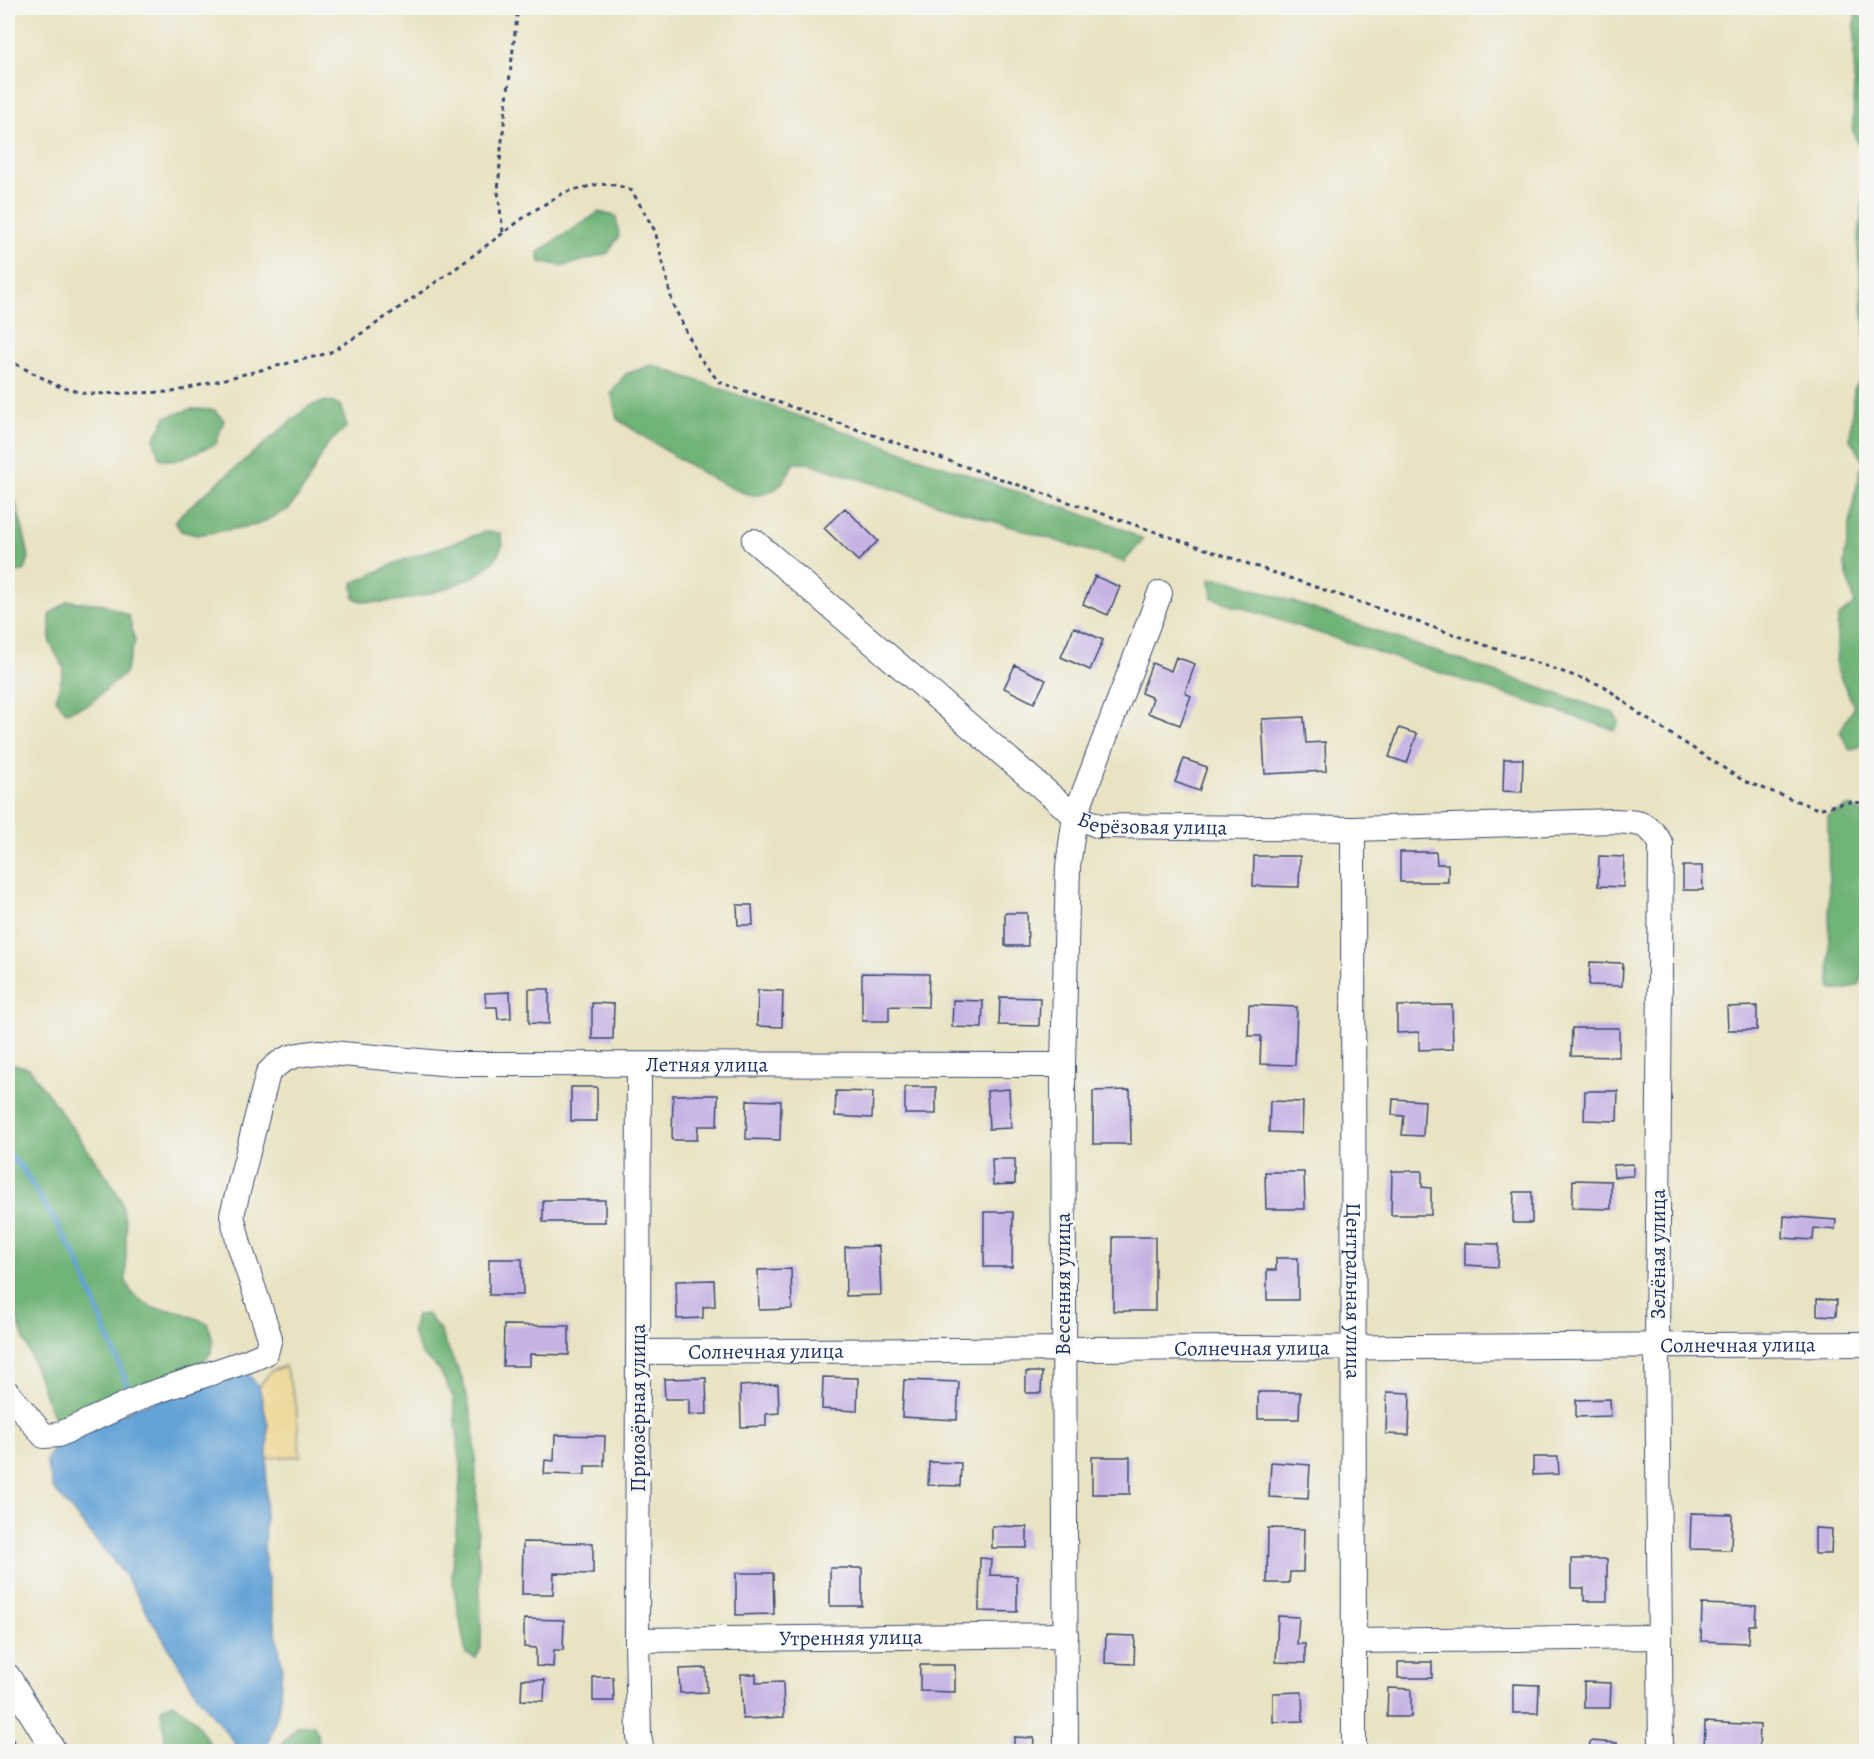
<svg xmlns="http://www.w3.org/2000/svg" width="1874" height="1759" font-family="Alegreya,serif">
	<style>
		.forest { fill: #71b478; stroke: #46726b; stroke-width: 1.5 }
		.sand { fill: #eeda9e; stroke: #84847e; stroke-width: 1.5 }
		.water { fill: #63a3d6; stroke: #3f699a; stroke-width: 1.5 }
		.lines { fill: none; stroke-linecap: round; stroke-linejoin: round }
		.stream { stroke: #63a3d6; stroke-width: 5 }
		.building { fill: #c6b3e4 }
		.minor-casing { stroke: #3a4a6d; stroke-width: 26 }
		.path { stroke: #3a4a6d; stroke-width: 3; stroke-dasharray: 4.5 4.5; stroke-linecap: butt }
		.minor { stroke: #fff; stroke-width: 24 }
		.labels { text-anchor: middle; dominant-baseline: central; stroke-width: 6; stroke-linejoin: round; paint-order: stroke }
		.street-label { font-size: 21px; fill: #1b2f5e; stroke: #f6f6f2 }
	</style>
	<rect width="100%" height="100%" fill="#f6f6f2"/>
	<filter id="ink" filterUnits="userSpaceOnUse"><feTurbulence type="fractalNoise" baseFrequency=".0167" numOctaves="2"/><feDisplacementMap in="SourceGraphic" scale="12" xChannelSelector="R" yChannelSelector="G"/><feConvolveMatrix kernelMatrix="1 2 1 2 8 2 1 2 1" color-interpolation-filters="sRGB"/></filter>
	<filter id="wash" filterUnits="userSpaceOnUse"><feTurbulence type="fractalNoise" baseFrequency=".008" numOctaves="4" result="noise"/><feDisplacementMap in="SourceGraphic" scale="24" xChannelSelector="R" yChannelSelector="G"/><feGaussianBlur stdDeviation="1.35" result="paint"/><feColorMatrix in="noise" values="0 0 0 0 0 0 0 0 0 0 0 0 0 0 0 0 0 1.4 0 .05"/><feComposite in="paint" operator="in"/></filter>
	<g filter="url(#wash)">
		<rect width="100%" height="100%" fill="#e9e3c3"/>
		<path class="forest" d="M1855,8h11v151l-13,-26z
			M1866,178v177l-8,-110z
			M599,212l17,4 3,20 -11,17 -43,13 -25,-4 -2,-10z
			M652,365l467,162 24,13 -19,22 -316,-99h-14c-10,17 -14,29 -36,32 -24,4 -117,-61 -141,-76l-6,-27 15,-18z
			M1866,373v371l-16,6 -10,-18 14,-26 -18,-38 2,-51 17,-14 -11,-40 10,-65 9,-36 -13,-23 4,-50z
			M327,401l13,4 7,21 -21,20 -20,39 -17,24 -32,16 -60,10 -16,-4 -6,-9 7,-9 127,-107z
			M191,409l23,1 10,10 -8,24 -41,17 -16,-3 -5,-19 12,-22z
			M8,474l17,64 4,19 -4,13 -17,4z
			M484,532l16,1 3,11c-3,6 -6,15 -12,20 -22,22 -108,49 -137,34l-1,-15 45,-21z
			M1210,579l20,1 383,133 6,8 -4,9 -403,-132z
			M68,601l36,3 25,12 6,25 -10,32 -36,31 -23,8 -10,-13 8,-31 -14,-25v-29z
			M1850,806l14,8 2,9v141l-6,20 -15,6h-13l-2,-4 -2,-170z
			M13,1064l16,4 79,110 13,22 5,25v56l7,14 20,13 25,3 29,12c11,24 7,32 -14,47l-124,48 -16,-2 -45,-120v-230z
			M427,1314l12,15 24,52 11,45 7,196v26l-5,10 -10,-4 -14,-77 9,-108 -8,-72 -14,-28 -17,-14 -10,-23 4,-17z
			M172,1703l20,14 23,34h-45l-4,-5 -5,-38z
			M314,1725l8,26h-39v-9l15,-16z"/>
		<path class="sand" d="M285,1366l11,36 4,54 -33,2 1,-32 -9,-39 12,-16z"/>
		<path class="water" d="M247,1373l12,14 9,39 -4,126 9,64 9,49 -3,43 -13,43h-25l-43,-55 -74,-122 -71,-86 -7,-27 7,-13 83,-41z"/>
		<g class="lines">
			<path class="stream" d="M8,1154l14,14 54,88 54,136"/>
		</g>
		<g id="blocks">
			<path class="building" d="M845,508l33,33 -20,20 -34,-33z
				M1095,576l25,11 -12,28 -25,-11z
				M1074,627l29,13 -13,30 -29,-13z
				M1176,657l19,7 -10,29 6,3 -11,29 -32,-12 5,-15 -12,-5 11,-30 19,8z
				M1015,665l31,15 -12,23 -30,-15z
				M1304,717l2,26 19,-1 1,29 -61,3 -3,-55z
				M1399,728l18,6 -10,29 -18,-6z
				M1184,759l23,8 -8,24 -24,-9z
				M1504,759h19l-1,33 -19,-1z
				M1400,852h36l1,12h11v18h-48z
				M1254,856h46l-1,31 -46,-1z
				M1599,856l25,1 -1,30 -25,-1z
				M1683,866h19l1,24h-20z
				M737,905h15l1,20h-15z
				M1005,913h22l1,33h-23z
				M1590,962l33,1 -1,23 -33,-1z
				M862,973l67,1 -1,33 -39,-1v15h-27z
				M529,989h20v35l-20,-1z
				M758,990l25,1 -1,36 -25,-1z
				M510,992l1,26 -13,1 -1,-12h-11l-1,-14z
				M1000,997l40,1 -1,28 -40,-1z
				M953,1000l30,1 -1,27 -30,-1z
				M592,1003l22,1 -1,35h-21z
				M1249,1005l48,2 -2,58 -35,-1 1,-28h-13z
				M1452,1005l1,44 -34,1v-18l-22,1v-27z
				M1757,1006v24h-29l-1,-23z
				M1572,1028h47v29l-48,-1z
				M571,1087h26v34h-26z
				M905,1087h31v27h-31z
				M1009,1089l2,39 -22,1 -2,-38z
				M1130,1090l1,54h-38v-53z
				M836,1091l37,1 -1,26 -37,-2z
				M1585,1091h33l-1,30 -33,-1z
				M673,1095h45l-1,31h-19l-1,14h-25z
				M1393,1099l32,2 -2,35 -21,-1 2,-19 -12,-1z
				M747,1100l34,1 -1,39 -34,-1z
				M1270,1101l33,1 -1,31 -33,-1z
				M992,1159h23v25l-22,1z
				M1633,1164v12l-19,1 -1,-12z
				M1392,1171h30v16l9,1v27h-40z
				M1265,1172h39l1,37h-39z
				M1573,1180l38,1v28l-39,-1z
				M1514,1192h18v31h-19z
				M543,1200h62v22h-62z
				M984,1212h29l-1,55h-28z
				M1784,1216l52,4 -1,10 -21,-2 -1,12 -30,-2z
				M1113,1237h42v74h-42z
				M1465,1243l34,1 -1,23 -33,-2z
				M879,1246l2,49 -35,1 -1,-49z
				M1276,1258h22v42h-31v-30h9z
				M489,1259h33l1,36h-34z
				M791,1269l1,40 -33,1 -1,-40z
				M714,1280l1,26 -12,1v11l-26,1 -1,-38z
				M1817,1299l20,1 -1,16 -19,-1z
				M504,1325l65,1v29l-39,-1v12h-27z
				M1026,1372h16l-1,21h-15z
				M823,1377l35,1 -1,33 -35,-2z
				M706,1378l1,36 -18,1v-16h-24l-1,-20z
				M904,1380l55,2 -2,38 -55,-3z
				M778,1384l1,29 -13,1v12l-25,1 -1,-41z
				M1258,1392h42l-1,27h-41z
				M1387,1392l23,1 -1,42 -23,-1z
				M1610,1399l1,17 -35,1v-17z
				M555,1435l50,1 -1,30h-19v9l-41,-1 1,-14 9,1z
				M1092,1457h38v37h-38z
				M1533,1457h25l1,17 -26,1z
				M929,1462l32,1 -1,23 -32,-1z
				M1271,1462l39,3 -2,34 -39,-2z
				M1691,1513l41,1 -1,36 -41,-1z
				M992,1526l35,1v21h-35z
				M1268,1528l36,1 -1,43h-13l-1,11h-22z
				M1815,1528l17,1 -1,25h-16z
				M523,1542l70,1v31l-39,-1 -1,21h-31z
				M980,1558l11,1 -1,16 27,1v36l-38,-1z
				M1571,1559h36v42h-23v-13h-13z
				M830,1568h32v38h-32z
				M736,1573h37l1,41 -38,1z
				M1702,1604l54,2 -1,19h-6l-1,18 -47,-2z
				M1278,1616l21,1 -2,27h8v19l-29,-1z
				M524,1619l40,1 -1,30h-9l-1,17 -17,-1v-18l-12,-1z
				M1106,1635l29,1 -1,28 -29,-1z
				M1398,1662h34v16h-34z
				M920,1665h35v27l-35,-1z
				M706,1668l1,24 -27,1 -1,-24z
				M741,1674h15v9l27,-1 1,35 -41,2z
				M593,1677h20l1,24h-21z
				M522,1679l23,1 -1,21 -23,-1z
				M1584,1682l27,1 -1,25h-26z
				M1513,1684l26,1 -1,28h-25z
				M1388,1688l23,1v28h-24z
				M1302,1692l1,29 -30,1v-29z
				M1705,1722l55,3 -1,27h-55z
				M1014,1737l20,1 -1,14h-19z
				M12,1739l8,13h-12v-10z
				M1590,1741l27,2 -1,9h-27z"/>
		</g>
	</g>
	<g filter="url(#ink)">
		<use href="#blocks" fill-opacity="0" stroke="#3a4a6d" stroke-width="1.5"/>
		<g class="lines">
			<defs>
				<g id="minor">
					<path id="s1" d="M754,541l321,275 24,10 254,3 261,-8c25,2 34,0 47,23l-4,501 4,407"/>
					<path id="s2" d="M1353,829l1,923"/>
					<path d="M639,1065l-2,575 2,96 3,16"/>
					<path id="s3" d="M638,1352l1228,-8"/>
					<path id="s4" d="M8,1393l36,43 14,-1 88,-40 104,-35 16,-7 4,-15 -31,-94 -7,-29 36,-142c17,-18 28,-18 52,-21l132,12 611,1"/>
					<path id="s5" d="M637,1640l429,-5"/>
					<path d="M1354,1641l306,-4"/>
					<path d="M8,1676l47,76"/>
					<path d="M1066,1752l-3,-687 5,-199 7,-50 85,-223"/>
				</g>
			</defs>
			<use href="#minor" class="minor-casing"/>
			<path class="path" d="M503,232l-5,-40 3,-43 17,-141
				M8,360l52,27 28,7 85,-2 156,-39 38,-23 92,-64 71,-53 35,-21 34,-8 18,1 15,6 23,40 18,74 26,52 20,25 885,304 37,29 103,66 74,28 29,-7 19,1"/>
			<use href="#minor" class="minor"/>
		</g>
	</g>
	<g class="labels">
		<g class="street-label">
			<text stroke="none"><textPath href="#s1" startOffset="502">Берёзовая улица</textPath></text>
			<text stroke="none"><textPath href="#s4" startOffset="1030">Летняя улица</textPath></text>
			<text transform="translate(1658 1254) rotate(-90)">Зелёная улица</text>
			<text transform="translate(1063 1284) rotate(-90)">Весенняя улица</text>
			<text stroke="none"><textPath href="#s2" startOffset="462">Центральная улица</textPath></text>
			<text stroke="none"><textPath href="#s3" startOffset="1100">Солнечная улица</textPath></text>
			<text stroke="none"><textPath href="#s3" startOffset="614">Солнечная улица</textPath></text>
			<text stroke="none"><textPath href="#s3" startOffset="128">Солнечная улица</textPath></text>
			<text transform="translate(638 1408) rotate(-90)">Приозёрная улица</text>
			<text stroke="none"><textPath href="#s5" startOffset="214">Утренняя улица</textPath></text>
		</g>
	</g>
	<rect width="1874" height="1759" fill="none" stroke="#f6f6f2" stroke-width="30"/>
</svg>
